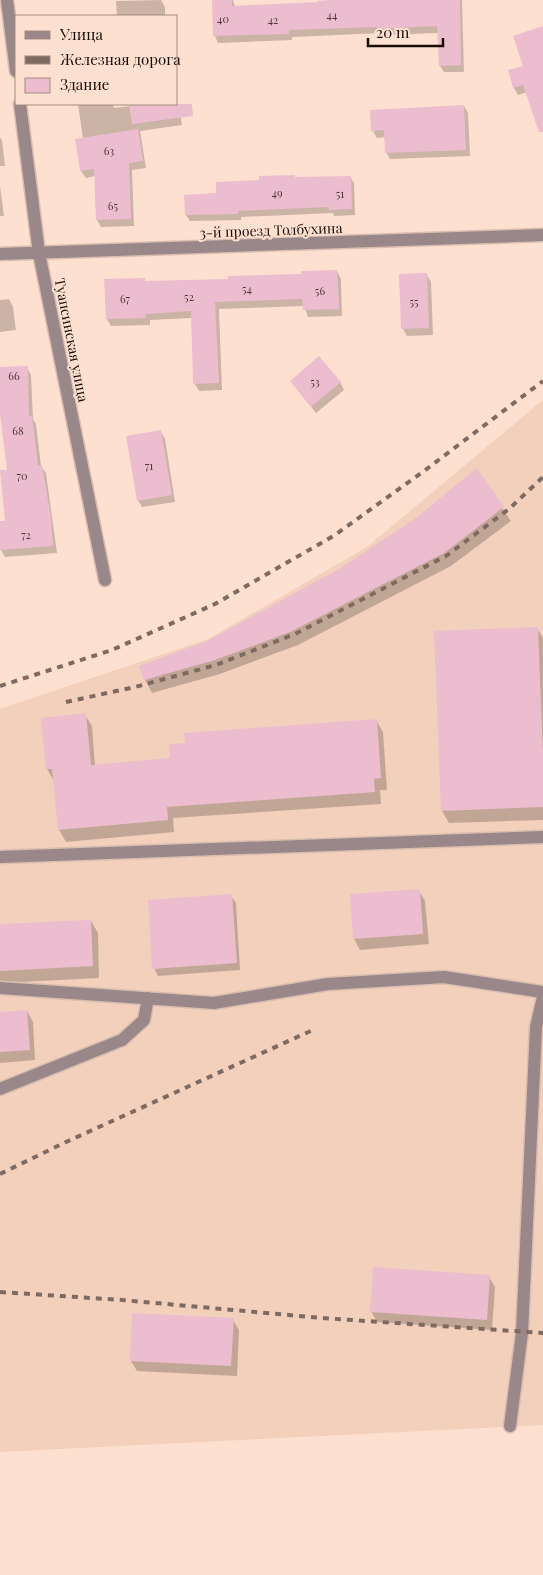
<svg xmlns="http://www.w3.org/2000/svg" width="543" height="1575" font-family="'Playfair Display',serif">
	<style>
		.built { fill: #f2d0bc }
		.shadow { fill: #0003 }
		.building { fill: #ecbccf }
		.lines { fill: none; stroke-linecap: round; stroke-linejoin: round }
		.service-casing { stroke: #d9beb0; stroke-width: 15 }
		.minor-casing { stroke: #d9beb0; stroke-width: 15 }
		.service { stroke: #998789; stroke-width: 12 }
		.minor { stroke: #998789; stroke-width: 12 }
		.rail { stroke: #7e6a60; stroke-width: 4; stroke-dasharray: 6 6; stroke-linecap: butt }
		.labels { text-anchor: middle; dominant-baseline: central; stroke-width: 4; stroke-linejoin: round; paint-order: stroke }
		.number-label { font-size: 11px; fill: #4c3738 }
		.street-label { font-size: 14px; fill: #170b05; stroke: #fee0d0 }
	</style>
	<rect width="100%" height="100%" fill="#fee0d0"/>
	<path class="built" d="M543,400v1025l-543,27v-743l208,-70 159,-92z"/>
	<path class="shadow" d="M161,0l4,7v9h-48l-1,-15z
		M213,0h20l2,7 145,-7h82l2,72h-20l-4,-6 -2,-33 -55,2 -1,-2 -90,4v3l-74,3 -3,-7z
		M543,29v102l-16,-39 -9,3 -4,-7 -5,-17 15,-5z
		M176,102l3,5 3,18 -42,6 6,37 -14,2 2,56 -33,1 -4,-7 -2,-44 -9,2 -5,-7 2,-32 -5,-35h35l1,4 34,-4h28z
		M464,106l4,7 2,43 -80,3 -4,-7 -1,-15 -8,1 -4,-7z
		M0,137l2,4 3,25h-5z
		M350,177l4,6 1,32 -21,1 -1,-3 -92,4v3l-51,1 -4,-6 32,-20 78,-16z
		M0,186l4,30h-4z
		M337,271l4,8 1,37 -34,1 -4,-11 -85,3 3,81 -23,1 -4,-7 -3,-66 -42,2v5l-39,1 -4,-7 -1,-39 38,-1 2,4 84,-3z
		M427,275l4,7 2,53 -26,1 -4,-7z
		M9,299l4,8 3,23 -16,2v-32z
		M27,368l4,7 2,44 3,5 5,42 5,7 11,80 -52,4 -4,-7 -1,-27 7,-1 1,-51 -8,-67v-35z
		M291,381l49,1 4,8 -28,23z
		M161,432l4,7 10,63 -33,5 -4,-7z
		M477,470l34,51 -60,45 -153,79 -78,29 -68,19 -7,-13 -4,-14 67,-24 132,-72 76,-51z
		M537,628l6,10v182l-94,3 -7,-12 -7,-179z
		M85,715l7,11 3,40 77,-7 204,-39 7,12 4,58h-7l1,14 -208,14 1,14 -108,10 -7,-12 -5,-49 -7,-12 -4,-50z
		M419,891l6,10 4,43 -69,6 -6,-11 -3,-44z
		M231,896l5,7 4,67 -82,6 -4,-8z
		M91,921l7,12 1,45 -99,5v-58z
		M27,1011l6,11 2,38 -35,3v-50z
		M489,1277l6,10 -3,43 -115,-8 -6,-11z
		M233,1320l6,10 -2,46 -100,-5 -6,-10z"/>
	<path class="building" d="M212,0h20v6l85,-4v-1l14,-1h129l1,65 -22,1 -2,-40 -59,3 -1,-2 -88,3v4l-76,2z
		M543,26v106h-4l-16,-47 -10,3 -5,-18 15,-4 -10,-30z
		M129,104h63l1,12 -61,8z
		M464,105l2,45 -81,3 -1,-23 -13,1 -1,-21z
		M138,129l5,32 -14,2 2,56 -35,1 -2,-51 -14,2 -5,-32z
		M295,175v2l56,-1 1,33 -23,1v-3l-91,4v3l-53,1 -1,-20 32,-2v-11l43,-2v-4z
		M337,270l2,39 -36,1 -1,-11 -87,3 4,81 -26,1 -2,-73 -45,3v4l-40,1 -2,-40 41,-1v3l83,-2v-3l73,-2v-3z
		M427,273l2,55 -28,1 -2,-55z
		M319,356l22,26 -30,25 -21,-26z
		M28,366l1,50h3l6,49h4l9,52 2,29 -53,4v-29h5l-5,-51h7l-7,-56v-47z
		M161,430l11,65 -35,6 -11,-65z
		M477,468l27,39 -60,46 -154,79 -78,29 -68,19 -5,-14 68,-25 132,-72 77,-51z
		M538,627l5,126v54l-102,4 -7,-180z
		M86,713l5,52 79,-7 -1,-14 16,-1 -1,-10 193,-14 4,59 -7,1 1,13 -208,15 1,13 -110,10 -6,-61h-6l-5,-51z
		M420,889l3,45 -70,5 -3,-45z
		M232,894l5,69 -85,6 -4,-69z
		M91,920l2,46 -93,5v-47z
		M27,1010l3,40 -30,2v-40z
		M373,1267l117,8 -3,45 -117,-8z
		M132,1313l102,5 -3,48 -101,-5z"/>
	<g class="lines">
		<defs>
			<path id="service" d="M0,857l543,-20
				M0,988l214,15 114,-19 116,-7 99,15
				M0,1089l122,-49 22,-20 4,-22
				M510,1426l12,-93 14,-306 7,-30"/>
			<path id="minor" d="M7,0l9,71
				M20,104l19,149 66,327
				M0,254l543,-19"/>
		</defs>
		<use href="#service" class="service-casing"/>
		<use href="#minor" class="minor-casing"/>
		<use href="#service" class="service"/>
		<use href="#minor" class="minor"/>
		<path class="rail" d="M0,686l112,-36 103,-46 120,-69 89,-64 119,-90
			M66,702l69,-15 81,-22 79,-31 151,-78 63,-47 34,-32
			M0,1174l66,-32 249,-113
			M0,1292l122,8 200,18 221,15"/>
	</g>
	<g class="labels">
		<g class="number-label">
			<text x="332" y="14">44</text>
			<text x="223" y="18">40</text>
			<text x="273" y="19">42</text>
			<text x="109" y="150">63</text>
			<text x="277" y="192">49</text>
			<text x="340" y="193">51</text>
			<text x="113" y="205">65</text>
			<text x="247" y="288">54</text>
			<text x="320" y="290">56</text>
			<text x="189" y="296">52</text>
			<text x="125" y="298">67</text>
			<text x="414" y="301">55</text>
			<text x="14" y="375">66</text>
			<text x="315" y="381">53</text>
			<text x="18" y="430">68</text>
			<text x="149" y="465">71</text>
			<text x="22" y="475">70</text>
			<text x="26" y="534">72</text>
		</g>
		<g class="street-label">
			<text transform="translate(271 230) rotate(-2)">3-й проезд Толбухина</text>
			<text transform="translate(72 340) rotate(79)">Туапсинская улица</text>
		</g>
	</g>
	<rect x="15" y="15" width="162" height="90" fill="#fee0d0" stroke="#a28b7f"/>
	<rect x="25" y="31" width="25" height="8" fill="#998789" stroke="#a28b7f"/>
	<text x="60" y="40" font-size="15" fill="#170b05">Улица</text>
	<rect x="25" y="56" width="25" height="8" fill="#7e6a60" stroke="#a28b7f"/>
	<text x="60" y="65" font-size="15" fill="#170b05">Железная дорога</text>
	<rect x="25" y="78" width="25" height="15" fill="#ecbccf" stroke="#a28b7f"/>
	<text x="60" y="90" font-size="15" fill="#170b05">Здание</text>
	<path d="M368 38v8h75v-8" fill="none" stroke="#170b05" stroke-width="2.5"/>
	<text x="376" y="38" font-size="15" fill="#170b05" stroke="#fee0d0" stroke-width="4" paint-order="stroke">20 m</text>
</svg>
